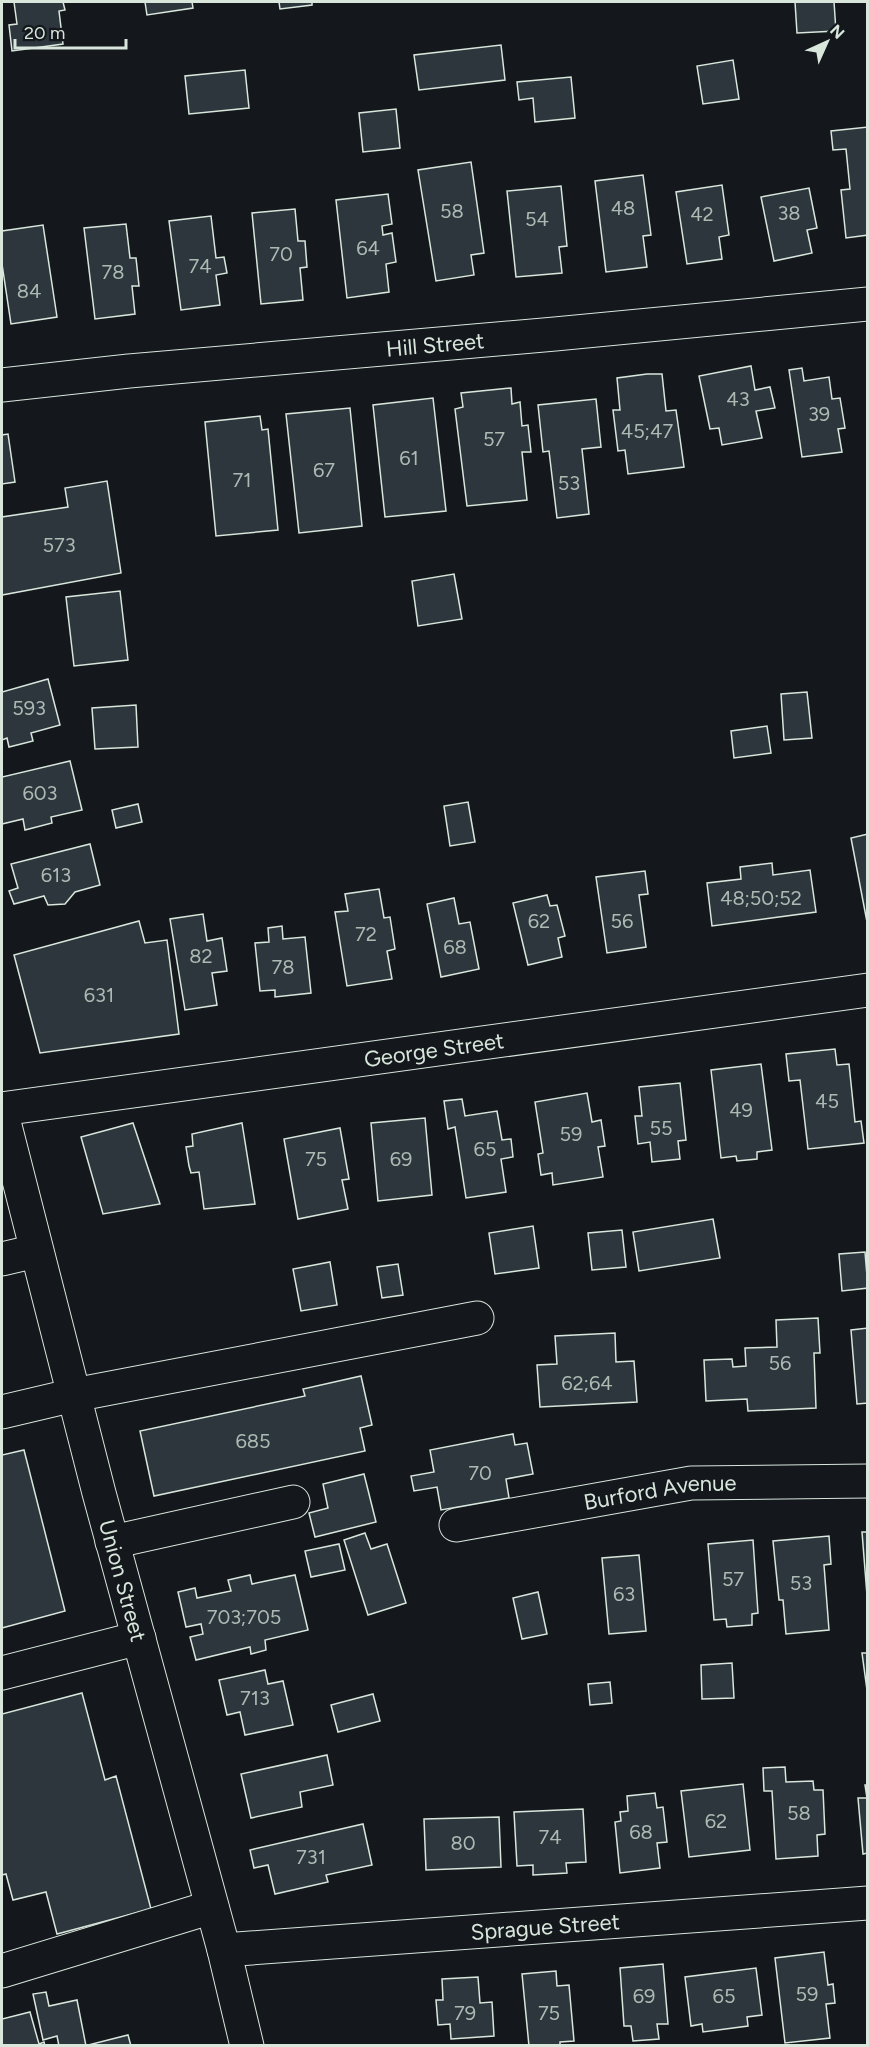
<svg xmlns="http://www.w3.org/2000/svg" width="869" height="2047" font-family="Figtree,sans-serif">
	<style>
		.building { fill: #2c363c; stroke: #d8e6dc; stroke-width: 1.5 }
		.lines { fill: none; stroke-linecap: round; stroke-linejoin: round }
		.minor-casing { stroke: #d8e6dc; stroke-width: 35 }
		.major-casing { stroke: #d8e6dc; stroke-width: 35 }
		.minor { stroke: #14181c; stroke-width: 33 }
		.major { stroke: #14181c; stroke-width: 33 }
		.labels { text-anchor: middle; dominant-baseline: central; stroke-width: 4.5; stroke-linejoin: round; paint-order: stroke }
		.number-label { font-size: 20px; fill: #adbab4 }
		.street-label { font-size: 22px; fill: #d8e6dc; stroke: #14181c }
	</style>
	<rect width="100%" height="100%" fill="#14181c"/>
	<path class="building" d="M14,2h49l2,8 -6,1 4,33 -51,7 -3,-26 8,-1z
		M145,2h47l1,6 -46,7z
		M279,2h33v3l-32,4z
		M795,2h39l2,29 -39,2z
		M501,45l4,35 -86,10 -5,-35z
		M733,60l6,39 -36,5 -6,-38z
		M245,70l4,38 -60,6 -4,-38z
		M571,77l4,41 -40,4 -2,-24 -14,2 -2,-18z
		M396,109l4,39 -37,4 -4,-39z
		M868,127v108l-22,3 -5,-48 9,-1 -4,-40 -13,1 -2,-19z
		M471,162l13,91 -13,2 3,20 -38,6 -18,-111z
		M643,175l8,60 -8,1 4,31 -41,5 -11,-91z
		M722,185l7,50 -10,2 3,22 -35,5 -11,-72z
		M561,186l6,60 -8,1 3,26 -46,4 -9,-86z
		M809,188l8,40 -10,2 5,23 -38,8 -13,-64z
		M388,194l4,30 -10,2 1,9 9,-2 4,29 -10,2 3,28 -42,6 -11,-98z
		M295,209l3,32h7l2,26 -7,1 3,32 -42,4 -9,-91z
		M211,216l5,42 8,-1 3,16 -11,2 4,30 -39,5 -12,-89z
		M126,224l4,34h6l3,28h-7l3,28 -40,5 -11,-91z
		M43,225l14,92 -46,7 -9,-60v-33z
		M751,366l4,24 15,-3 5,21 -19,3 6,27 -40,7 -3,-17 -9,1 -11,-53z
		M802,368l2,13 25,-4 3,22 8,-1 5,30 -7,1 4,23 -40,5 -13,-87z
		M647,374h15l4,37 10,-1 8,57 -56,7 -3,-24 -7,1 -5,-41h7l-3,-32z
		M511,388l1,16 8,-2 2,24 6,-1 3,27h-9l5,48 -60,6 -12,-97 8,-2 -2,-14z
		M433,398l13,113 -61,6 -12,-112z
		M596,399l5,48 -19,2 7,65 -32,4 -8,-67 -6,1 -5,-47z
		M350,408l12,118 -63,7 -13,-119z
		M260,416l2,14 6,-1 10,101 -62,6 -11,-114z
		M8,434l7,48 -13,2v-49z
		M107,481l14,92 -119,22v-78l66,-10 -3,-19z
		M454,574l8,45 -44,7 -6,-45z
		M120,591l8,69 -54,6 -8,-69z
		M48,679l12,46 -29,8 2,8 -24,6 -2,-9 -5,2v-48z
		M807,692l5,46 -28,2 -3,-46z
		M136,705l2,42 -43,2 -3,-41z
		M767,726l4,27 -37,5 -3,-27z
		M70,761l12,49 -31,7 1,6 -27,7 -2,-11 -21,5v-47z
		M468,802l7,40 -25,4 -6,-40z
		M138,804l4,18 -26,6 -4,-18z
		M868,834v88h-1l-16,-84z
		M90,844l10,41 -25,7 -10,12 -17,1 -4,-9 -30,8 -5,-13 9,-3 -7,-24z
		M772,863l1,12 37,-5 6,42 -104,14 -5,-43 34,-4 -1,-12z
		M645,871l3,23 -9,1 7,52 -39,6 -11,-76z
		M379,889l5,29 6,-1 5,32 -8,2 5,28 -45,7 -12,-74 13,-1 -3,-17z
		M547,895l3,11 7,-1 8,31 -7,2 4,19 -34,8 -15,-62z
		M454,898l5,26 11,-2 9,47 -38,8 -14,-73z
		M203,914l4,27 15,-3 5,33 -15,2 5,32 -32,5 -15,-91z
		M139,921l6,22 22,-3 12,94 -139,19 -26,-98z
		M282,926l1,13 22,-2 6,56 -36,4v-7l-15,1 -5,-48 14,-1 -1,-14z
		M835,1049l2,16 12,-1 6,58 6,-1 3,22 -56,6 -8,-69 -11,1 -3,-27z
		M761,1064l11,86 -15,2v7l-20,2 -1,-5 -15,2 -10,-88z
		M680,1083l6,57 -8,1 2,18 -28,3 -2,-20 -12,2 -3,-28h7l-3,-29z
		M587,1093l5,29 9,-2 4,26 -7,1 5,30 -50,8 -1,-12 -11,2 -3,-21 5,-1 -8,-51z
		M462,1099l3,17 32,-5 5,29 9,-1 2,18 -12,2 5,33 -40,6 -11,-71 -7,2 -4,-28z
		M425,1118l7,77 -54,6 -7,-78z
		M133,1123l27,81 -57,10 -22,-77z
		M242,1123l13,81 -51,5 -5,-37 -8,1 -2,-7 -3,-19 7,-1 -1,-12z
		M340,1128l9,51 -7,1 6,29 -50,10 -14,-80z
		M713,1219l7,39 -81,13 -6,-39z
		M533,1226l6,42 -44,6 -6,-41z
		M622,1230l4,37 -34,3 -4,-37z
		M865,1252l3,36 -26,3 -3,-37z
		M330,1262l7,43 -36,6 -8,-42z
		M398,1264l5,31 -21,3 -5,-31z
		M818,1318l2,35h-6l2,55 -68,3 -1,-12 -41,2 -2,-41 28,-1 1,8 13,-1 -1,-18 32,-1 -1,-27z
		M868,1328v75l-11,1 -6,-74z
		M615,1333l1,29 18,-1 3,41 -97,5 -3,-42 20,-1 -2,-28z
		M361,1376l11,49 -12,3 5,23 -211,45 -14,-65 165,-35 -2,-7z
		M513,1434l2,11 12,-2 6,31 -27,5 3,19 -68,12 -4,-23 -23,4 -3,-15 23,-4 -4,-22z
		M24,1450l41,161 -63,17v-173z
		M364,1474l12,48 -61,15 -6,-24 19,-5 -5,-24z
		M862,1532h6v76z
		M365,1533l6,16 16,-5 19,59 -38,12 -24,-75z
		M829,1536l2,28 -7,1 5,65 -43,4 -3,-34h-4l-6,-59z
		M753,1540l5,73 -6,1v11l-25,2 -1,-8 -12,1 -6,-76z
		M339,1544l6,26 -34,7 -6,-26z
		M639,1555l7,76 -37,3 -7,-76z
		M250,1575l2,9 43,-9 13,55 -43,10 1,10 -15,4 -1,-7 -54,13 -6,-23 13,-3 -2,-10 -15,3 -8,-35 17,-4 2,10 34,-7 -3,-11z
		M538,1592l9,42 -25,5 -9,-41z
		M862,1653h6v37h-1z
		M732,1663l2,35 -32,1 -1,-34z
		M265,1670l3,14 15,-3 10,44 -48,10 -5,-23 -13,3 -8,-35z
		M610,1682l2,21 -22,2 -2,-21z
		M82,1693l23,87 11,-4 35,133 -94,25 -11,-42 -33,8 -7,-26 -4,1v-161z
		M373,1694l7,27 -42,11 -7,-27z
		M327,1755l6,30 -33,7 2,15 -51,11 -10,-44z
		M785,1767l1,15 27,-1 1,9h9l2,44 -8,1 1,21 -42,3 -4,-68h-8l-1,-23z
		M743,1784l7,66 -61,7 -8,-66z
		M865,1785h3v68l-5,1 -5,-56h9z
		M655,1793l2,15 6,-1 4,35 -10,1 3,25 -40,5 -5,-51 6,-1 -1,-9 8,-1 -1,-15z
		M583,1809l3,53 -20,1 1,10 -34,2v-10l-16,1 -3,-54z
		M499,1817l2,50 -75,3 -2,-51z
		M363,1824l9,41 -46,10 2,7 -53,12 -7,-29 -14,3 -4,-18z
		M824,1952l4,33 5,-1 2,19 -9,1 4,34 -45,5 -10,-85z
		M663,1964l5,60h-11l2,15 -26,2 -2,-15h-7l-4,-58z
		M756,1968l6,47 -15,2 1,9 -45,6 -1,-8 -11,2 -6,-49z
		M556,1971l1,15 12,-1 5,56 -14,1v4h-31l-7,-72z
		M478,1977l2,26 12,-1 2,34 -43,3 -1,-15 -12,1 -2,-25h7l-1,-21z
		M46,1992l3,14 28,-6 9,46h-27l-2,-10 -14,4 -10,-46z
		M30,2012l9,32 5,-2 1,4h-43v-27z
		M128,2035l3,11h-43v-1z"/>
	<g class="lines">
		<defs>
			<g id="minor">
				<path id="s1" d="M2,385l127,-14 426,-37 313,-30"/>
				<path id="s2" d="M2,1109l866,-119"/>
				<path d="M2,1259l34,-8"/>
				<path d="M2,1412l72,-17 403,-77"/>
				<path id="s3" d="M456,1525l235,-42 177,-2"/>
				<path d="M112,1542l181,-40"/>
				<path d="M2,1673l137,-35"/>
				<path id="s4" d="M224,1950l644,-47"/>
				<path d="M2,1971l210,-64"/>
			</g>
			<g id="major">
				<path id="s5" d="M2,1114l97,379 125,457 23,96"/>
			</g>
		</defs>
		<use href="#minor" class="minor-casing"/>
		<use href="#major" class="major-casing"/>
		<use href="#minor" class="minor"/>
		<use href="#major" class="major"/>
	</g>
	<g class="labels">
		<g class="number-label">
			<text x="623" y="208">48</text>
			<text x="452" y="211">58</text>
			<text x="789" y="213">38</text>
			<text x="702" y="214">42</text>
			<text x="537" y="219">54</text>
			<text x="368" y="248">64</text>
			<text x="281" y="254">70</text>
			<text x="200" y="266">74</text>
			<text x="113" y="272">78</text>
			<text x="29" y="291">84</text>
			<text x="738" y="399">43</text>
			<text x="819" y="414">39</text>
			<text x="647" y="431">45;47</text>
			<text x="494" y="439">57</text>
			<text x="409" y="458">61</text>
			<text x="324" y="470">67</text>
			<text x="242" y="480">71</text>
			<text x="569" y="483">53</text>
			<text x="59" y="545">573</text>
			<text x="29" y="708">593</text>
			<text x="40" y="793">603</text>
			<text x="56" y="875">613</text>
			<text x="761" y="898">48;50;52</text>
			<text x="539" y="921">62</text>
			<text x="622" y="921">56</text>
			<text x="366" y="934">72</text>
			<text x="455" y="947">68</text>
			<text x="201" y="956">82</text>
			<text x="283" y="967">78</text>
			<text x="99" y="995">631</text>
			<text x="827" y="1101">45</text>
			<text x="741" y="1110">49</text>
			<text x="661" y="1128">55</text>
			<text x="571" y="1134">59</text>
			<text x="485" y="1149">65</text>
			<text x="316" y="1159">75</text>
			<text x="401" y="1159">69</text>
			<text x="780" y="1363">56</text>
			<text x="587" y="1383">62;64</text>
			<text x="253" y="1441">685</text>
			<text x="480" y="1473">70</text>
			<text x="733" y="1579">57</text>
			<text x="801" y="1583">53</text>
			<text x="624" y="1594">63</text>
			<text x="244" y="1617">703;705</text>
			<text x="255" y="1698">713</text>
			<text x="799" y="1813">58</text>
			<text x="716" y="1821">62</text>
			<text x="641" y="1832">68</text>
			<text x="550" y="1837">74</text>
			<text x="463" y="1843">80</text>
			<text x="311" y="1857">731</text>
			<text x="807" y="1994">59</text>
			<text x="644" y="1996">69</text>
			<text x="724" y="1996">65</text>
			<text x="465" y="2013">79</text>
			<text x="549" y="2013">75</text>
		</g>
		<g class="street-label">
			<text stroke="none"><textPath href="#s1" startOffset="435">Hill Street</textPath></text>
			<text stroke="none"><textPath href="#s2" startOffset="436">George Street</textPath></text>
			<text stroke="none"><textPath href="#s3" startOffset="207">Burford Avenue</textPath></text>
			<text stroke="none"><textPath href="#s5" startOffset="482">Union Street</textPath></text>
			<text stroke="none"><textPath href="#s4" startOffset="322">Sprague Street</textPath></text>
		</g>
	</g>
	<rect width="869" height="2047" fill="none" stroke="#d8e6dc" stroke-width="6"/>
	<g transform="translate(827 42) rotate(45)" stroke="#14181c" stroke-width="4.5" paint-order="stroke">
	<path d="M0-4.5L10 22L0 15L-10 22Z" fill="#d8e6dc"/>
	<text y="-9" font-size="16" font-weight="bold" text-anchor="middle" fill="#d8e6dc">N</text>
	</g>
	<path d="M15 39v9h111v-9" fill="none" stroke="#d8e6dc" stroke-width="3"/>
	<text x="24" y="39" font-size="18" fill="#d8e6dc" stroke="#14181c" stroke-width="4.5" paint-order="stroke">20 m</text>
</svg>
